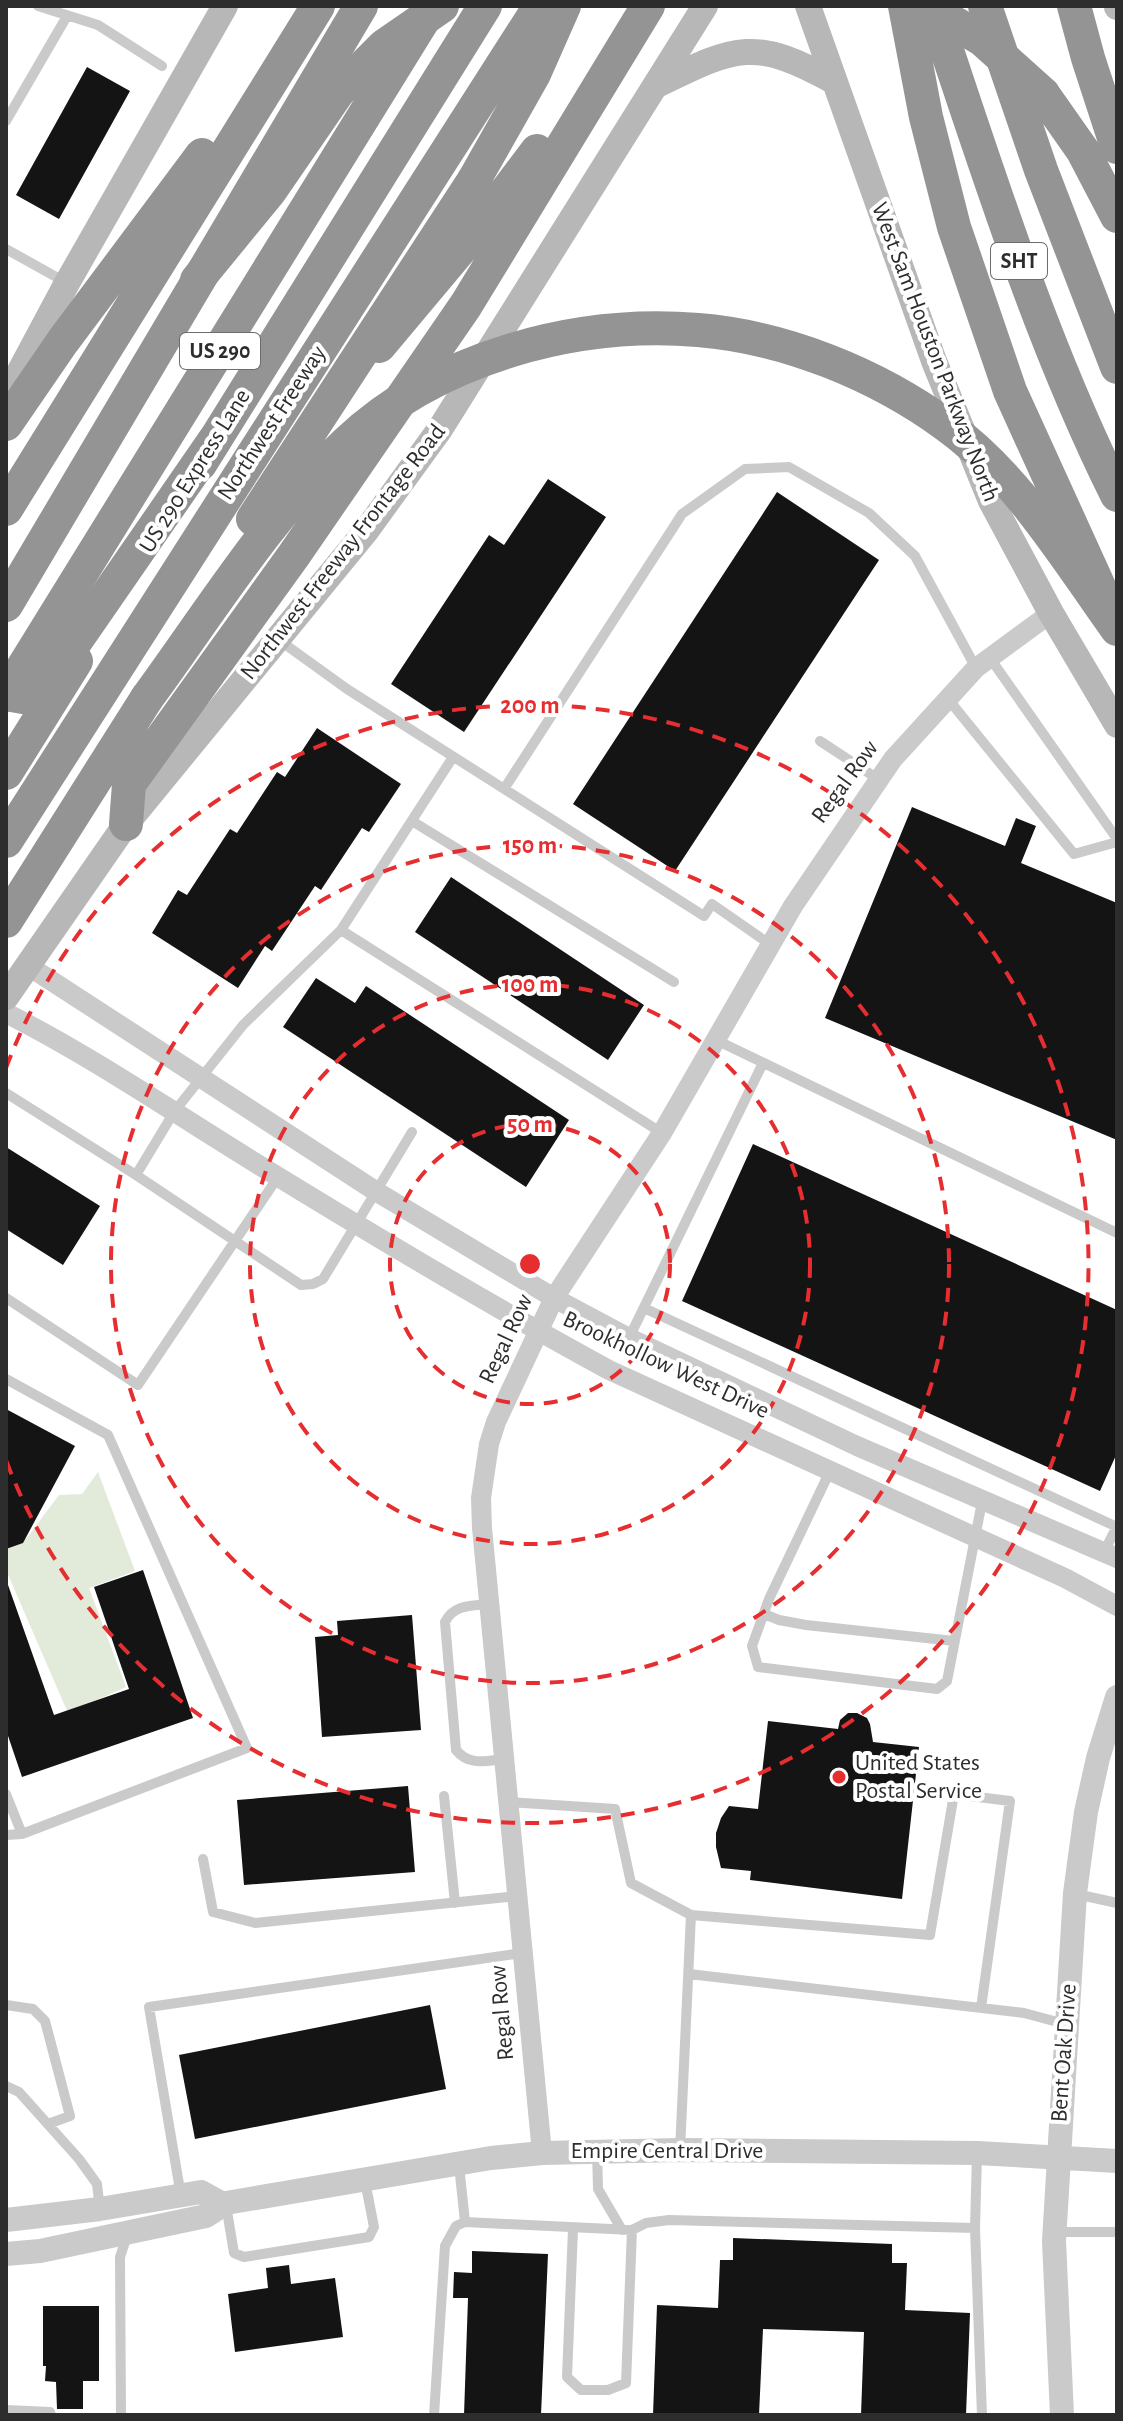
<svg xmlns="http://www.w3.org/2000/svg" width="1123" height="2421" font-family="'Alegreya Sans',sans-serif">
	<style>
		.green { fill: #e2ebda }
		.building { fill: #141414 }
		.lines { fill: none; stroke-linecap: round; stroke-linejoin: round }
		.service { stroke: #cacaca; stroke-width: 10 }
		.minor { stroke: #cacaca; stroke-width: 20 }
		.tertiary { stroke: #cacaca; stroke-width: 24 }
		.secondary { stroke: #b7b7b7; stroke-width: 26 }
		.motorway { stroke: #949494; stroke-width: 34 }
		.motorway-bridge { stroke: #949494; stroke-width: 34 }
		.ring { fill: none; stroke: #e62d30; stroke-width: 4; stroke-dasharray: 14 10 }
		.poi-dot { fill: #e62d30; stroke: #fff; stroke-width: 3 }
		.labels { text-anchor: middle; dominant-baseline: central; stroke-width: 8; stroke-linejoin: round; paint-order: stroke }
		.shield { fill: #fff; stroke: #6c6c6c; stroke-width: 2 }
		.shield-label { font-size: 22px; font-weight: bold; fill: #2d2d2d }
		.street-label { font-size: 24px; fill: #2d2d2d; stroke: #fff }
		.poi-label { font-size: 24px; fill: #2d2d2d; stroke: #fff; text-anchor: start }
		.centre { fill: #e62d30; stroke: #fff; stroke-width: 4 }
		.ring-label { font-size: 24px; text-anchor: middle; font-weight: bold; fill: #e62d30; stroke: #fff; stroke-width: 8; stroke-linejoin: round; paint-order: stroke }
	</style>
	<rect width="100%" height="100%" fill="#fff"/>
	<path class="green" d="M98,1472l37,99 -46,17 37,99 -58,26 -62,-143v-32l5,-4 15,5 33,-44 23,-1z"/>
	<path class="building" d="M87,67l43,24 -71,128 -43,-24z
		M548,479l58,38 -142,215 -73,-48 98,-149 15,10z
		M777,492l102,68 -204,311 -102,-67z
		M317,728l84,56 -32,48 -7,-4 -41,62 -6,-4 -43,65 -7,-5 -27,42 -86,-55 26,-43 9,5 43,-66 7,4 40,-61 8,5z
		M912,807l93,39 11,-28 20,8 -15,37 96,40v237l-292,-122z
		M451,877l193,128 -36,55 -193,-128z
		M316,978l39,25 11,-17 203,134 -43,67 -243,-160z
		M753,1144l364,166v143l-17,38 -418,-190z
		M6,1147l94,59 -37,59 -57,-36z
		M6,1409l69,37 -52,97 -17,6z
		M143,1570l50,148 -171,59 -16,-47v-145h2l46,130 75,-26 -35,-102z
		M412,1615l9,115 -99,7 -7,-100 23,-2 -1,-14z
		M848,1713h9l10,5 3,6 3,18 46,5 -17,152 -152,-19 1,-9 -30,-3 -5,-21v-14l5,-15 8,-12 29,3 10,-88 70,8 2,-9z
		M408,1786l7,86 -171,13 -7,-85z
		M430,2005l16,84 -251,50 -16,-84z
		M733,2238l159,6v19h15l-2,47 65,3 -4,102h-105l3,-83 -101,-3 -4,86h-106l4,-110 61,3 2,-48h13z
		M472,2251l76,3 -7,161h-77l4,-117h-15l1,-26 18,1z
		M289,2265l2,19 44,-6 8,59 -108,15 -7,-58 40,-6 -2,-20z
		M43,2306h56v75h-16v28h-26l-1,-27 -11,-1 1,-15h-3z"/>
	<g class="lines">
		<path class="service" d="M38,6l60,19 64,41
			M6,121l61,-105
			M6,249l61,34
			M279,640l68,49 357,227 8,-12 59,41
			M990,658l127,181
			M948,699l126,155 43,-12
			M820,741l58,38
			M504,789l178,-275 63,-45 44,-2 80,46 46,43 61,112
			M412,821l262,161
			M341,930l321,203
			M716,1040l401,193
			M6,1093l130,82 165,110 12,-1 10,-5 89,-147
			M136,1175l38,-63 69,-87 98,-95 112,-173
			M6,1298l132,87 140,-208
			M644,1308l473,219
			M629,1338l134,-275
			M6,1379l102,56 139,313 -225,86 -16,1
			M830,1471l-61,128 -17,47 6,21 179,22 10,-8 35,-179
			M1104,1552l13,-26
			M489,1604c-17,2 -35,0 -44,18l11,128c13,16 29,11 48,9
			M764,1614l15,6 27,5 148,16
			M6,1794l16,40
			M444,1796l11,107
			M508,1802l107,7 16,74 60,32 -11,235
			M203,1859l10,53 42,11 262,-27
			M1076,1894l41,9
			M691,1915l239,20 24,-141 56,7 -29,207
			M689,1974l335,39 41,11
			M6,2005l27,4 12,12 25,95 -22,8
			M6,2086l13,6 60,67 18,25 3,25
			M597,2151l1,38 24,41
			M459,2165l6,57
			M181,2196l-32,-189 373,-54
			M226,2205l8,48 10,4 125,-20 5,-10 -9,-46
			M975,2228l2,-73
			M573,2229l-6,148 14,13h27l18,-7 6,-153
			M1055,2232h62
			M6,2410l44,2 1,3
			M121,2415l-1,-158 7,-21
			M434,2415l11,-169 11,-20 9,-4 167,8 14,-7 23,-3 306,8 7,187"/>
		<path class="minor" d="M27,965l350,227 177,106 75,40 228,108 260,112
			M6,1013c83,42 161,95 240,144 120,74 240,146 363,213l456,208 52,28
			M542,2153l-60,-625 -1,-30 8,-54 7,-22 58,-124 108,-165 131,-227 100,-147 83,-91 75,-55"/>
		<path class="tertiary" d="M6,2220l94,-11 101,-17 20,11
			M6,2254l34,-3 166,-35 20,-13 265,-45 51,-5 138,-3 297,3 140,8
			M1062,2415l-8,-174 21,-348 11,-81 12,-54 19,-61"/>
		<path class="secondary" d="M808,6l126,355 57,140 60,112 66,112
			M1117,6v1
			M655,86c80,-39 98,-50 180,-4
			M6,397l61,-114 158,-277
			M6,997l120,-173 240,-293 74,-102 265,-423"/>
		<path class="motorway" d="M905,6l21,111 28,110 56,164 91,200
			M932,6c56,165 107,332 185,489
			M985,6l56,164 76,197
			M1074,6l14,52 29,89
			M1043,94l40,57 34,65
			M474,180l60,-106 30,-68
			M379,346l109,-130 49,-65
			M6,424l57,-83 139,-186
			M200,464l285,-458
			M6,509l312,-503
			M6,605l355,-599
			M6,695l419,-678
			M6,773l70,-112
			M126,824l3,-40 165,-229 172,-250 182,-299
			M6,841l534,-835
			M6,921l141,-223"/>
		<path class="motorway-bridge" d="M926,6l57,34 60,54
			M197,280l73,-89 68,-99 46,-46 58,-40
			M253,519l221,-339
			M6,694l17,3 23,-13 168,-243
			M147,698c63,-86 121,-181 199,-255 91,-86 230,-123 352,-113 87,7 178,44 248,95 72,52 120,133 171,204"/>
	</g>
	<g class="ring">
		<circle cx="530" cy="1264" r="140"/>
		<circle cx="530" cy="1264" r="280"/>
		<circle cx="530" cy="1264" r="419"/>
		<path d="M6 1068A559 559 0 1 1 6 1460"/>
	</g>
	<circle class="poi-dot" cx="839" cy="1777" r="8"/>
	<g class="labels">
		<g class="shield">
			<rect x="991" y="243" width="56" height="36" rx="6"/>
			<rect x="180" y="333" width="80" height="36" rx="6"/>
		</g>
		<g class="shield-label">
			<text x="1019" y="261">SHT</text>
			<text x="220" y="351">US 290</text>
		</g>
		<g class="street-label">
			<text transform="translate(935 352) rotate(69)">West Sam Houston Parkway North</text>
			<text transform="translate(272 423) rotate(-57)">Northwest Freeway</text>
			<text transform="translate(195 471) rotate(-58)">US 290 Express Lane</text>
			<text transform="translate(343 552) rotate(-52)">Northwest Freeway Frontage Road</text>
			<text transform="translate(845 782) rotate(-54)">Regal Row</text>
			<text transform="translate(506 1339) rotate(-65)">Regal Row</text>
			<text transform="translate(666 1365) rotate(25)">Brookhollow West Drive</text>
			<text transform="translate(502 2013) rotate(-95)">Regal Row</text>
			<text transform="translate(1064 2053) rotate(-86)">Bent Oak Drive</text>
			<text x="667" y="2151">Empire Central Drive</text>
		</g>
		<g class="poi-label">
			<text x="855" y="1763">United States<tspan x="855" dy="28">Postal Service</tspan></text>
		</g>
	</g>
	<circle cx="530" cy="1264" r="12" class="centre"/>
	<g class="ring-label">
		<text x="530" y="713">200 m</text>
		<text x="530" y="853">150 m</text>
		<text x="530" y="992">100 m</text>
		<text x="530" y="1132">50 m</text>
	</g>
	<rect width="1123" height="2421" fill="none" stroke="#2d2d2d" stroke-width="16"/>
</svg>
